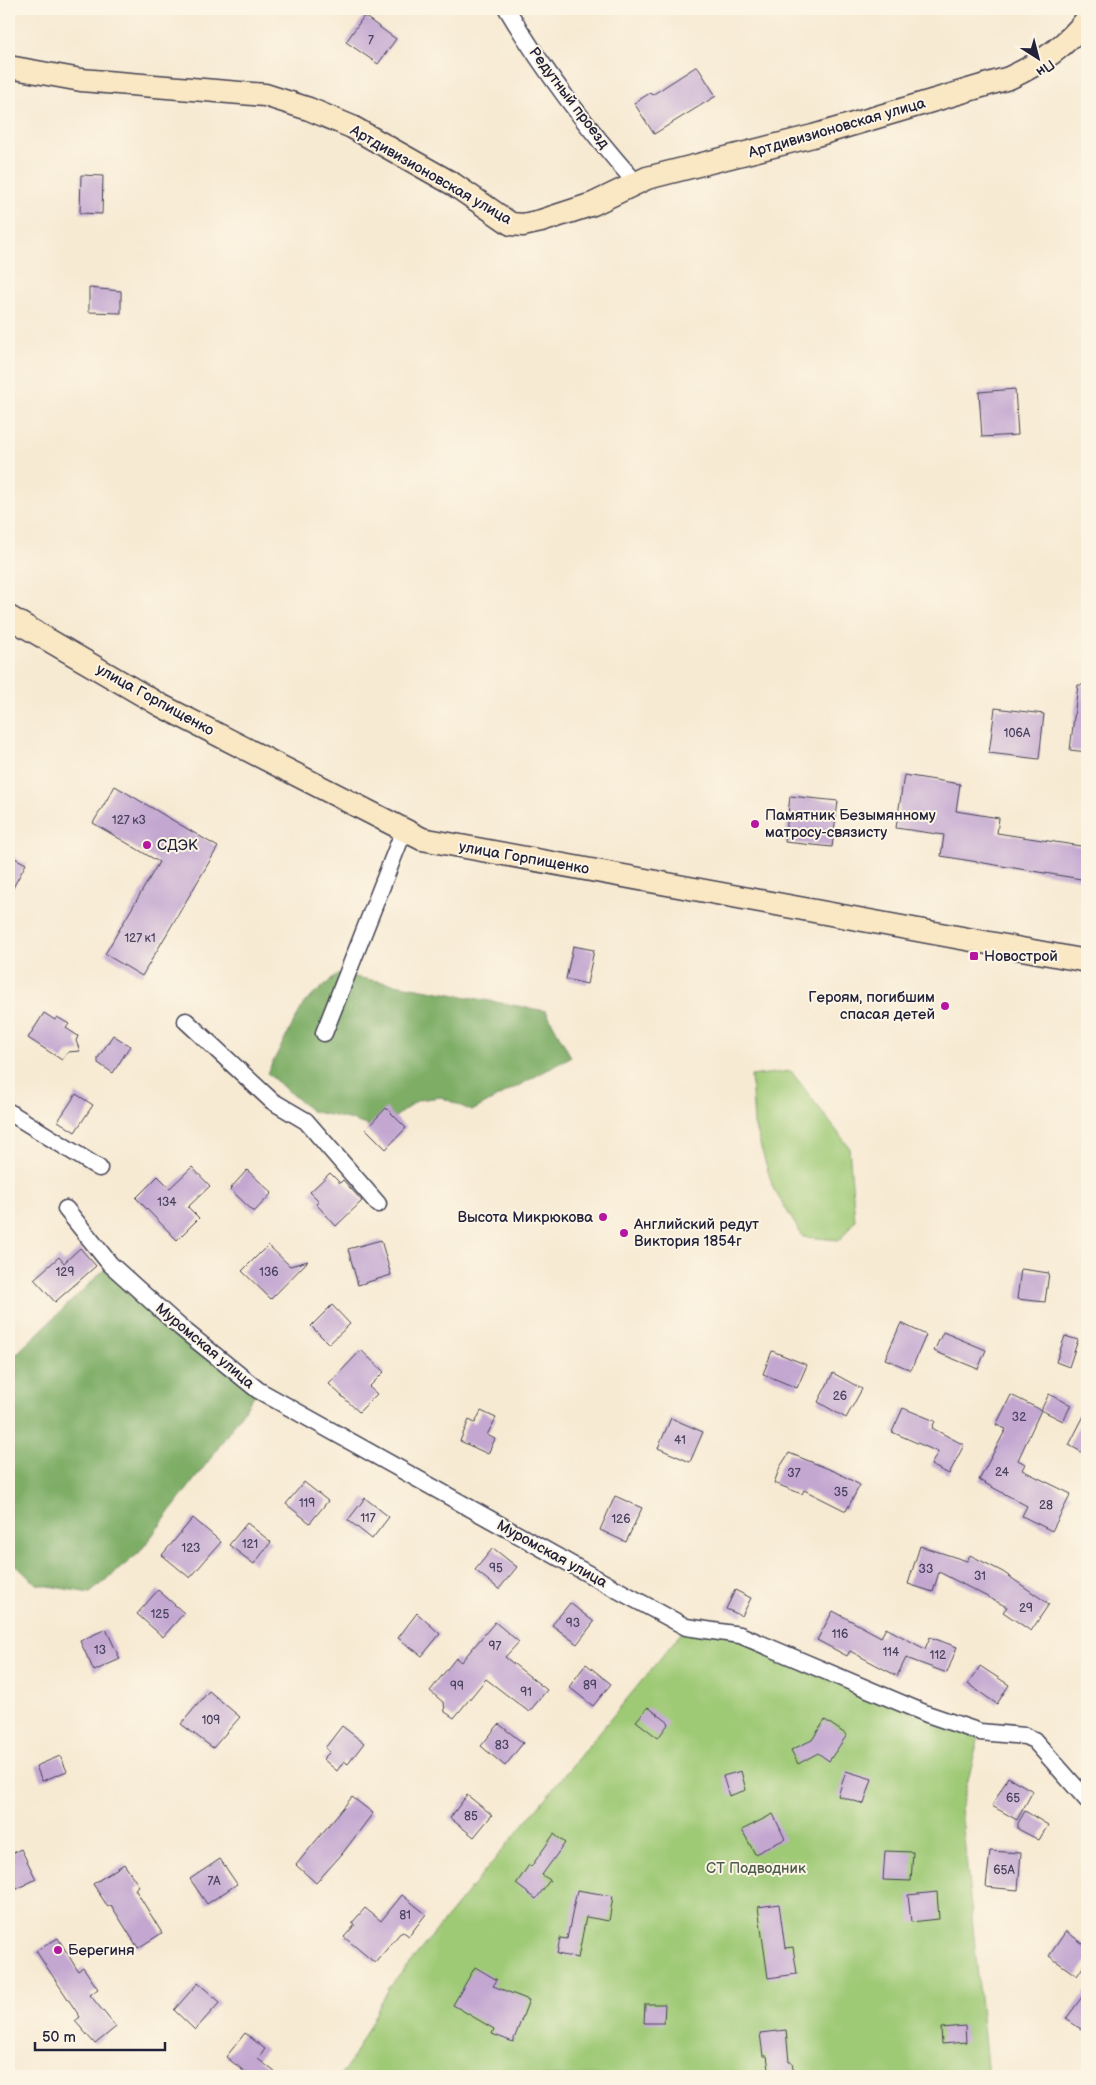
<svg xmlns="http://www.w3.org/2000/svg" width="1096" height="2085" font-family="'Balsamiq Sans',sans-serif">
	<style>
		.green { fill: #9ec975; stroke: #607658 }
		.forest { fill: #7ead66; stroke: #506850 }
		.building { fill: #c3a7d1 }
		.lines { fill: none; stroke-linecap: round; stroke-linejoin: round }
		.street-casing { stroke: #424052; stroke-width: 19 }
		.secondary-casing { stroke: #424052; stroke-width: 25 }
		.street { stroke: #fff; stroke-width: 16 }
		.secondary { stroke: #fae7c3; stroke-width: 22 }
		.poi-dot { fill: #b5179e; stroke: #fcf5e5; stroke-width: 2 }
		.labels { text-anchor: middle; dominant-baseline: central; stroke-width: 4; stroke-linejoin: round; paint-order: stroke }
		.number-label { font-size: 12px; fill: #4a4360 }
		.street-label { font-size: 15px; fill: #22223b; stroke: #fcf5e5 }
		.poi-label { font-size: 15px; fill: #22223b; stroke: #fcf5e5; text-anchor: start }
		.park-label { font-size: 15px; fill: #4d5c4f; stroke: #fcf5e5 }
	</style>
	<rect width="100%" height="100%" fill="#fcf5e5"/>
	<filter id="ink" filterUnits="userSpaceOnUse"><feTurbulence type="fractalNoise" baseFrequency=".02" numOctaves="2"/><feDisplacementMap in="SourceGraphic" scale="10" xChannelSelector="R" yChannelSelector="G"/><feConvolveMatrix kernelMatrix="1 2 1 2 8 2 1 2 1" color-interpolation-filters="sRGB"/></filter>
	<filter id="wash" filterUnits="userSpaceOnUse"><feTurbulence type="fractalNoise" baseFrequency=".0096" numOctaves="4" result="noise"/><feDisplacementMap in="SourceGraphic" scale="20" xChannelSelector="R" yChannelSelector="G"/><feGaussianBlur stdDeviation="1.12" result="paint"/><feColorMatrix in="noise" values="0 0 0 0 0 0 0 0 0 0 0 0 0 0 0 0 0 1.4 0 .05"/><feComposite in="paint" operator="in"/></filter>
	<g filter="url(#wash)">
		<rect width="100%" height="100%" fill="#f7ead3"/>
		<path class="green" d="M791,1071l58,76 6,73 -15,20 -37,-3 -30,-49 -19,-64 -3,-48z
			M686,1627l66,12 228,93 -19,76 27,268h-649l11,-13 39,-75z"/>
		<path class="forest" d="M338,974l208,37 25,46 -99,54 -31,-14 -23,3 -39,29 -31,-10 -37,-8 -44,-38 37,-70z
			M110,1264l148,126 -45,65 -74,98 -49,40 -54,-9 -27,-25v-198z"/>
		<g id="blocks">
			<path class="building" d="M364,16l32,23 -18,25 -32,-22z
				M697,66l19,30 -62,38 -20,-31 16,-10 2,2z
				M81,175l22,1 -1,38 -22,-1z
				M89,288l32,3v22l-32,-1z
				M1015,389l3,46 -36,2 -3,-45z
				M1078,685h9v67l-17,-2z
				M995,708l49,6 -5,45 -50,-6z
				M904,775l56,9 -4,27 43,7 -2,15 90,14v33l-146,-24 3,-21 -48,-7z
				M115,786l103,61 -76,129 -37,-22 54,-92 -66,-39z
				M790,796l48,5 -6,46 -47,-5z
				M9,855l17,9 -17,31z
				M573,946l21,4 -7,34 -21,-5z
				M44,1013l11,7 2,-3 12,7 -3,4 12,8 -2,5 4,10 -12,1 -6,8 -34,-22z
				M113,1035l17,11 -17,27 -15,-10v-5z
				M76,1094l17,11 -18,27 -17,-11z
				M386,1108l20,20 -20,21 -20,-20z
				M192,1167l18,19 -22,21 11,11 -22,22 -41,-42 22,-22 12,12z
				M247,1170l25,23 -18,19 -24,-23z
				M330,1173l10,10 3,-3 19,21 -26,25 -20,-22 3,-3 -9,-9z
				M381,1240l10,35 -33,10 -10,-36z
				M268,1245l22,21 18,-5 -37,38 -29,-28z
				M80,1248l16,18 -41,36 -21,-23 25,-22 5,6z
				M1021,1269l28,4 -4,29 -28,-3z
				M332,1305l18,19 -21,20 -18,-18z
				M901,1323l25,12 -15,35 -26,-11z
				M943,1332l43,18 -8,19 -44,-18z
				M1065,1336l13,4 -9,27 -13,-5z
				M361,1350l23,22 -15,15 8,7 -18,18 -30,-28z
				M772,1351l35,14 -10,23 -34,-14z
				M833,1373l29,16 -16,29 -28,-16z
				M1049,1394l22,11 -8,16 -22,-11z
				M1011,1395l30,15 -23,50 7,4 -3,6 49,24 -19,37 -30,-15 5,-10 -48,-26 27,-51 -10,-4z
				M903,1408l32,13 -3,7 32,17 -15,29 -18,-9 7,-13 -46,-20z
				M1087,1410v45l-18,-10z
				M481,1411l15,7 -9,17 8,4 -7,15 -28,-13 9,-21 6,3z
				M671,1418l32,14 -13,30 -32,-14z
				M789,1453l45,18 26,14 -14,26 -42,-21 -2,4 -28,-11 6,-16z
				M304,1482l24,19 -18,22 -24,-19z
				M615,1496l27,12 -16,34 -26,-12z
				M365,1498l24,19 -17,22 -24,-19z
				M193,1518l28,24 -31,36 -28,-23z
				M247,1523l24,19 -17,22 -25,-19z
				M920,1546l47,15 3,-6 33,17 46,32 -18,27 -28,-19 4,-5 -68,-35 -6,20 -25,-8z
				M493,1548l24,19 -18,22 -24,-19z
				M158,1590l26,23 -21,24 -26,-23z
				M735,1590l16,8 -9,18 -16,-7z
				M570,1603l24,19 -17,22 -25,-19z
				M833,1611l48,26 5,-9 39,21 5,-12 27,10 -10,26 -41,-15 -9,18 -47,-25 -3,5 -30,-16z
				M417,1613l23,21 -18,22 -24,-18z
				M495,1622l24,20 -14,15 42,33 -18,22 -43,-33 -32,39 -9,-6 -1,-9 -14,-12 26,-33 5,4z
				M106,1629l14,30 -26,12 -14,-30z
				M586,1664l25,20 -18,22 -24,-19z
				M980,1666l29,19 -12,19 -29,-20z
				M209,1691l31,26 -27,31 -32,-24z
				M648,1707l21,16 -11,15 -22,-17z
				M825,1720l22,15 -18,26 -11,-8 -20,11 -7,-14 21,-10z
				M499,1724l24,19 -18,23 -24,-20z
				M342,1726l22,17 -16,21 -4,-3 -7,10 -14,-12 7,-7 -5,-4z
				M60,1756l7,15 -25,10 -6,-15z
				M741,1771l5,19 -17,6 -6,-20z
				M846,1771l26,8 -8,25 -26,-8z
				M1008,1777l25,14 -16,29 -25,-14z
				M467,1795l25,20 -18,22 -24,-19z
				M352,1797l21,16 -31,41 -26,29 -20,-18z
				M1025,1811l23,14 -9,15 -21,-11v-6z
				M773,1814l12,25 -30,15 -13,-24z
				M554,1834l11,9 -23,32 8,5 -14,19 -20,-15 13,-19 2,2z
				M21,1849l15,30 -27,14v-38z
				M885,1851l28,1 -2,29 -28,-1z
				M990,1851l31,2 -3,37 -32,-3z
				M220,1859l17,25 -30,20 -17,-25z
				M124,1864l15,22 -4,3 27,44 -24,15 -27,-43 -3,2 -15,-23z
				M577,1890l36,6 -4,25 -23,-4 -8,41 -21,-4 3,-16 7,1z
				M937,1892l2,27 -28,3 -3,-27z
				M402,1895l24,19 -17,22 -7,-5 -27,32 -31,-26 11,-12 -3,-2 13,-15 16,13z
				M779,1904l6,44 8,-1 4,27 -29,4 -10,-71z
				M1066,1931l21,16v14l-10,15 -28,-20z
				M58,1938l20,33 5,-4 15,22 -8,6 26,32 -21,17 -20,-23 5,-4 -44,-66z
				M475,1967l22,13 -4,6 36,14 -16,42 -21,-8 2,-5 -41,-24z
				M198,1983l22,19 -25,28 -21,-20z
				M1087,1990v43l-21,-14z
				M645,2004h20l-1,19h-20z
				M965,2026l1,16 -24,2 -1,-16z
				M786,2030l3,32h3l2,14h-24l-3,-20h-4l-3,-23z
				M245,2033l20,16 -7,10 22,17h-30l-24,-19z"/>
		</g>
	</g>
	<g filter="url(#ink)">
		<use href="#blocks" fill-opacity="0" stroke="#424052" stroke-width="1"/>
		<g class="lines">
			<defs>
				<path id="street" d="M507,9c37,62 81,120 129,174
					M186,1021l86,80 34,20 72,83
					M324,1033l80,-203
					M9,1112l90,56
					M66,1209l44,55 70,63 78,63 343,191 85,46 54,8 187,79 53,18 45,4 9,4 53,60"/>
				<path id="secondary" d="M9,67l72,13 184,15 44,14 43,18 101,57 58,40 12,1 18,-4 52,-17 54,-26 166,-42 196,-58c31,-14 57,-32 78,-59
					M9,617l151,88 262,134 665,122"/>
			</defs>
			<use href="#street" class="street-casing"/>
			<use href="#secondary" class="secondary-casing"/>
			<use href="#street" class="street"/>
			<use href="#secondary" class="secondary"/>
		</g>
	</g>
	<g class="poi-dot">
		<circle cx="755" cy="824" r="5"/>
		<circle cx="147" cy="845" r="5"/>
		<rect x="969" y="951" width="10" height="10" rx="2.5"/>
		<circle cx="945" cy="1006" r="5"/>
		<circle cx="603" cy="1217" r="5"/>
		<circle cx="624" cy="1233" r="5"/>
		<circle cx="58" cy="1950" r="5"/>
	</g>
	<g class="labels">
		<g class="number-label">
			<text x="371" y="40">7</text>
			<text x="1017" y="733">106А</text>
			<text x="129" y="820">127 к3</text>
			<text x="140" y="938">127 к1</text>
			<text x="167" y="1202">134</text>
			<text x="65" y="1272">129</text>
			<text x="269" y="1272">136</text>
			<text x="840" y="1396">26</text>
			<text x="1019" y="1417">32</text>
			<text x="680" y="1440">41</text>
			<text x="1002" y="1472">24</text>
			<text x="794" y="1473">37</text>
			<text x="841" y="1492">35</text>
			<text x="307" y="1503">119</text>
			<text x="1046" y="1505">28</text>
			<text x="368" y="1518">117</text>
			<text x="621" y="1519">126</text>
			<text x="250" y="1544">121</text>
			<text x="191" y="1548">123</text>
			<text x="496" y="1568">95</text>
			<text x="926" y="1569">33</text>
			<text x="980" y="1576">31</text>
			<text x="1026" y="1608">29</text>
			<text x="160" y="1614">125</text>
			<text x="573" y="1623">93</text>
			<text x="840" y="1634">116</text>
			<text x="495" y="1646">97</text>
			<text x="100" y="1650">13</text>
			<text x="891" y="1652">114</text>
			<text x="938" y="1655">112</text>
			<text x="590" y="1685">89</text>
			<text x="457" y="1686">99</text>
			<text x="526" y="1692">91</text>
			<text x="211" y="1720">109</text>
			<text x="502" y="1745">83</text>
			<text x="1013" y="1798">65</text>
			<text x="471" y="1816">85</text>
			<text x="1004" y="1870">65А</text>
			<text x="214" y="1881">7А</text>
			<text x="405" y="1915">81</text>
		</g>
		<g class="street-label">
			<text transform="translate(569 98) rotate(53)">Редутный проезд</text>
			<text transform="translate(837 128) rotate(-16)">Артдивизионовская улица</text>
			<text transform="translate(431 175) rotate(30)">Артдивизионовская улица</text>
			<text transform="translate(155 700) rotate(29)">улица Горпищенко</text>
			<text transform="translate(524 858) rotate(10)">улица Горпищенко</text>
			<text transform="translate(205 1346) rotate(40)">Муромская улица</text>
			<text transform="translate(552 1554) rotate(29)">Муромская улица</text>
		</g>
		<g class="poi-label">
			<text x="765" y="815">Памятник Безымянному<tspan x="765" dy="17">матросу-связисту</tspan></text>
			<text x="157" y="845">СДЭК</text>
			<text x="984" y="956">Новострой</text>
			<text x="935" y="997" text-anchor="end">Героям, погибшим<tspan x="935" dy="17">спасая детей</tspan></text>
			<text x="593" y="1217" text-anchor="end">Высота Микрюкова</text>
			<text x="634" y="1224">Английский редут<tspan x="634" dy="17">Виктория 1854г</tspan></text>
			<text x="68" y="1950">Берегиня</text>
		</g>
		<g class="park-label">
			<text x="756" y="1868">СТ Подводник</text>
		</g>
	</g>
	<rect width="1096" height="2085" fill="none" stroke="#fcf5e5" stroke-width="30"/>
	<g transform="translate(1038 58) rotate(144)" stroke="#fcf5e5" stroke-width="4" paint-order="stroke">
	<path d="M0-4L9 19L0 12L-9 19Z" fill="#22223b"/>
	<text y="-8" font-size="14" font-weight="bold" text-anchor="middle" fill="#22223b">Пн</text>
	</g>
	<path d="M35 2042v8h130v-8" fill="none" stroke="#22223b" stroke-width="2.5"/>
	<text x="42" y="2042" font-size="15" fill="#22223b" stroke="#fcf5e5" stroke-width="4" paint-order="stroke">50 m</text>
</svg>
